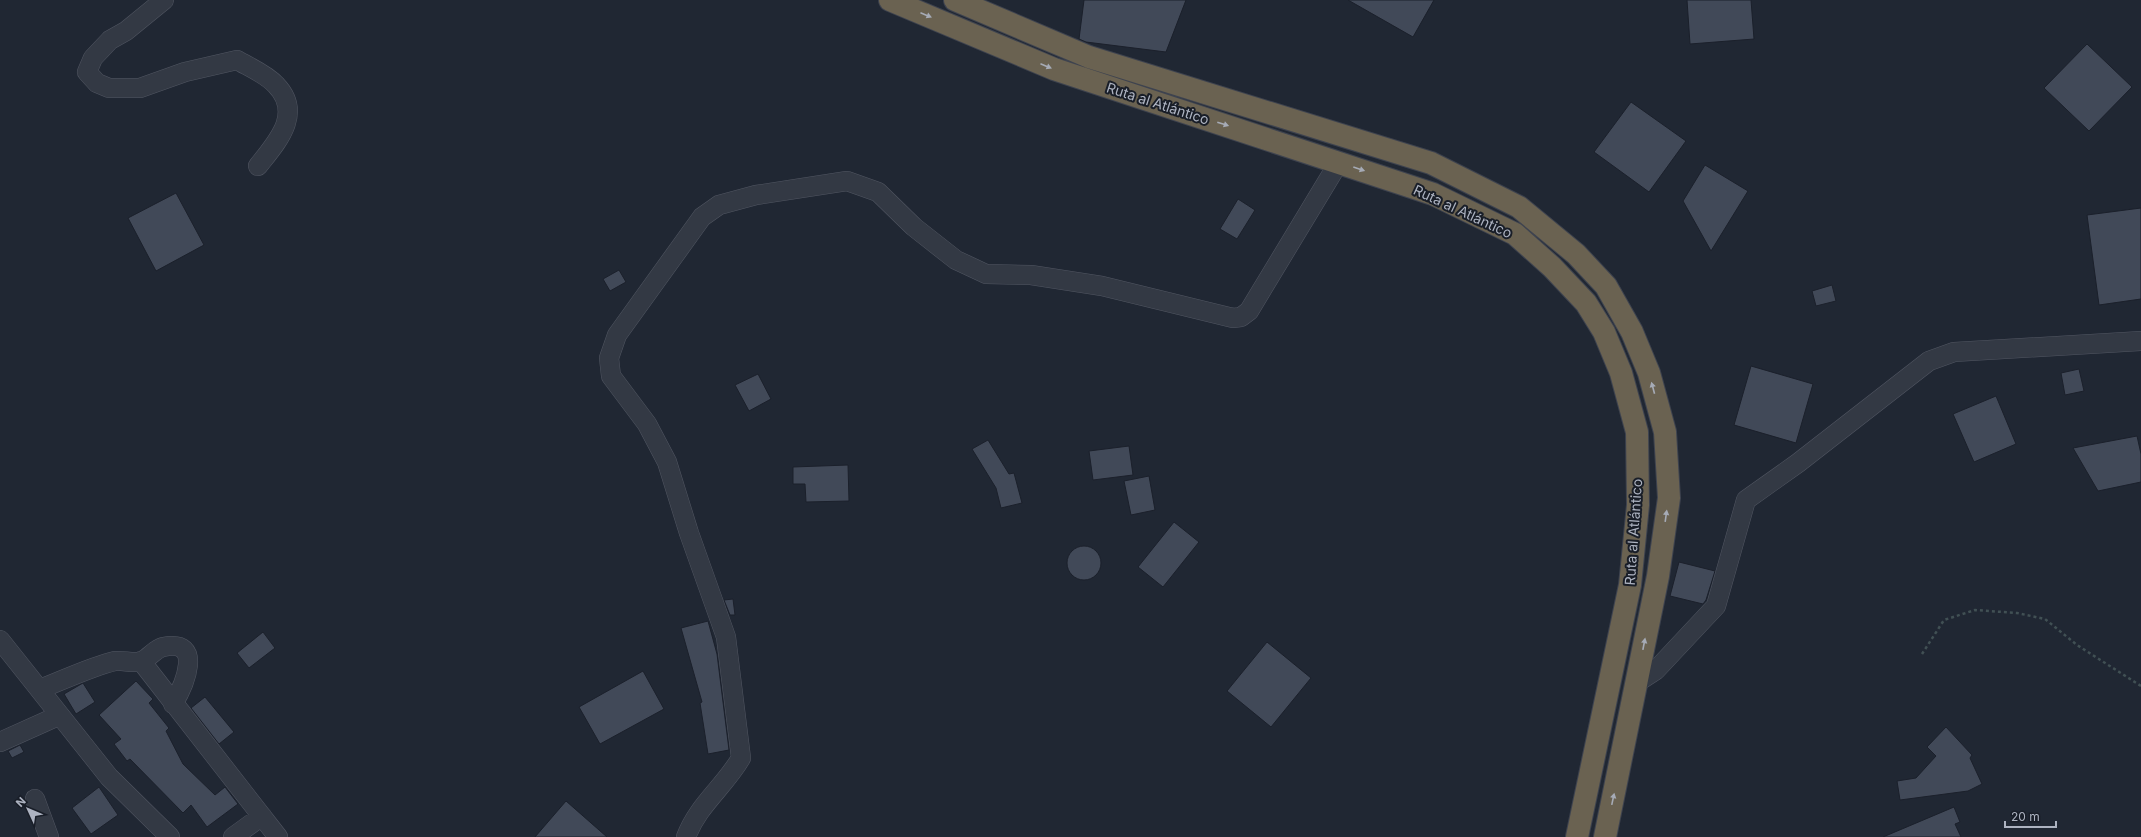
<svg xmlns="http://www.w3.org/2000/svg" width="2141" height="837" font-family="Inter,sans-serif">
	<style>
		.building { fill: #414958; stroke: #1b202b }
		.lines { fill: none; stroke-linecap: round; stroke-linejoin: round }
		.minor-casing { stroke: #515662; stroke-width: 20 }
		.highway-casing { stroke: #3e434f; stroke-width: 24 }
		.path { stroke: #415054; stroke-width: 2.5; stroke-dasharray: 3 3; stroke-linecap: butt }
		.minor { stroke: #333944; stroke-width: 19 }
		.highway { stroke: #6a6251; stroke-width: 22 }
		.oneway { fill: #a6abb6 }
		.labels { text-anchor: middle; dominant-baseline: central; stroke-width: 4; stroke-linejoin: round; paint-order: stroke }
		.street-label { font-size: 14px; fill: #adb3c1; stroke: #191e28 }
	</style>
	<rect width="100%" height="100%" fill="#202733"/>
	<path class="building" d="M1084,0h102l-20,52 -80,-10 -7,-3z
		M1348,0h86l-21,37z
		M1687,0h64l3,39 -64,5z
		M2087,44l45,43 -43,44 -45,-43z
		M1631,102l55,39 -37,51 -55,-40z
		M1705,165l43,26 -37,60 -28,-50z
		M176,193l28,52 -48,26 -28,-53z
		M1238,199l17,11 -18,29 -17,-10z
		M2141,208v91l-42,6 -12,-90z
		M619,270l7,12 -16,9 -7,-12z
		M1832,285l4,16 -20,5 -4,-15z
		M1751,366l62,18 -17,59 -62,-18z
		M2079,369l5,22 -19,4 -4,-22z
		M758,374l13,25 -22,12 -14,-26z
		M1996,396l20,48 -42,18 -21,-48z
		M2137,436l4,18v28l-43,9 -25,-43z
		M988,440l21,34 5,-1 8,30 -21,5 -5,-20 -24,-39z
		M1129,446l4,29 -40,5 -4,-29z
		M848,465l1,36 -43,1 -1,-18h-12v-17z
		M1149,476l6,34 -24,5 -7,-34z
		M1174,522l25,20 -36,45 -25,-20z
		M1067 563a17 17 0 1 1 34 0a17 17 0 1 1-34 0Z
		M1679,562l36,9 -9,29 -3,4 -33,-8z
		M733,599l2,16h-5l-6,-15z
		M708,621l9,33 12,96 -21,4 -8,-51 2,-1 -21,-74z
		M263,632l12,16 -26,20 -12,-15z
		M1267,642l44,36 -40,49 -44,-36z
		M643,671l21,38 -64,35 -21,-37z
		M136,681l17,18 -4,4 20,25 -3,3 17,33 32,31 10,-8 13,17 -31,23 -16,-22 -8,8 -53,-54 -3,2 -13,-17 7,-5 -22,-24z
		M83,683l12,19 -19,12 -12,-20z
		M205,697l29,35 -15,12 -28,-36z
		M1946,727l26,28 -2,3 12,26 -14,7 -68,9 -3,-19 19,-3 20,-22 -9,-9z
		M20,745l4,7 -12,6 -4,-7z
		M99,787l19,28 -27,19 -19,-26z
		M566,801l41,36h-72z
		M1954,807l6,15 -5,2 6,13h-78z"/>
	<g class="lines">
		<defs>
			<path id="minor" d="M164,0l-38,31 -16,9 -17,18 -6,14 10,11 12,5h31l45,-16 52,-12c12,7 29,14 39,25 28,29 0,58 -18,81
				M0,640l109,137 61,60
				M141,661l137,176
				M1636,683l20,-13 60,-64 30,-106 52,-37 131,-102 25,-9 187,-11
				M40,689c24,-9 50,-22 75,-28 8,-1 20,3 27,0 8,-4 13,-12 21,-14 42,-9 21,39 10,57
				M0,742l58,-26
				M35,799l14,38
				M233,837l29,-21
				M686,837c12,-32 38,-50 55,-79l-15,-121 -37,-104 -22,-71 -20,-38 -36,-48 -2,-18 8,-23 85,-118 17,-12 37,-10 91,-14 31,11 36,35 42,33 30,14 45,1 71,11 131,32 8,-1 8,-6 90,-149"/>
			<path id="highway" d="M890,0l164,69 379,125 82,40 37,33 34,36 18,29 17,41 16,59 1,73 -8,80 -53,252
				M955,0l134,57 342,106 88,44 57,47 30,32 26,46 17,41 16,59 4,66 -11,78 -53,261"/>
		</defs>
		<use href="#minor" class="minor-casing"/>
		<use href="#highway" class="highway-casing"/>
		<path class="path" d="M1922,654l22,-34 31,-10 42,3 28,6 32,26 64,41"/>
		<use href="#minor" class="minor"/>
		<use href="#highway" class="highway"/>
	</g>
	<defs><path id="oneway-solid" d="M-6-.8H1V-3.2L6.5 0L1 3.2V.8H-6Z"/></defs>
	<g class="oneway">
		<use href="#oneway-solid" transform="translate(926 15) rotate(23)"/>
		<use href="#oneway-solid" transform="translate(1046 66) rotate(23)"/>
		<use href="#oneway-solid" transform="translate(1223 124) rotate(18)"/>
		<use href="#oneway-solid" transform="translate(1359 169) rotate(19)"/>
		<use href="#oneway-solid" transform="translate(1653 388) rotate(-105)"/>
		<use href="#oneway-solid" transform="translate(1666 516) rotate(-82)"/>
		<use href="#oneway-solid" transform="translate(1644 644) rotate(-79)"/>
		<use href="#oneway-solid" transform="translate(1613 799) rotate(-78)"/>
	</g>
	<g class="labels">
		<g class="street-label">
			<text transform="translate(1158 103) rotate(18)">Ruta al Atlántico</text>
			<text transform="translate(1463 211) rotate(25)">Ruta al Atlántico</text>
			<text transform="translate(1633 532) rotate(-86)">Ruta al Atlántico</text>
		</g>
	</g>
	<g transform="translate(28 809) rotate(314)" stroke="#191e28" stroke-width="3" paint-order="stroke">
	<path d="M0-3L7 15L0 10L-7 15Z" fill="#adb3c1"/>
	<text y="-6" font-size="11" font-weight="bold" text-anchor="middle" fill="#adb3c1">N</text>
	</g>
	<path d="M2005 821v6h51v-6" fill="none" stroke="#adb3c1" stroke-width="2"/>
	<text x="2011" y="821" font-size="12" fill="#adb3c1" stroke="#191e28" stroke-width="3" paint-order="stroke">20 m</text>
</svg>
